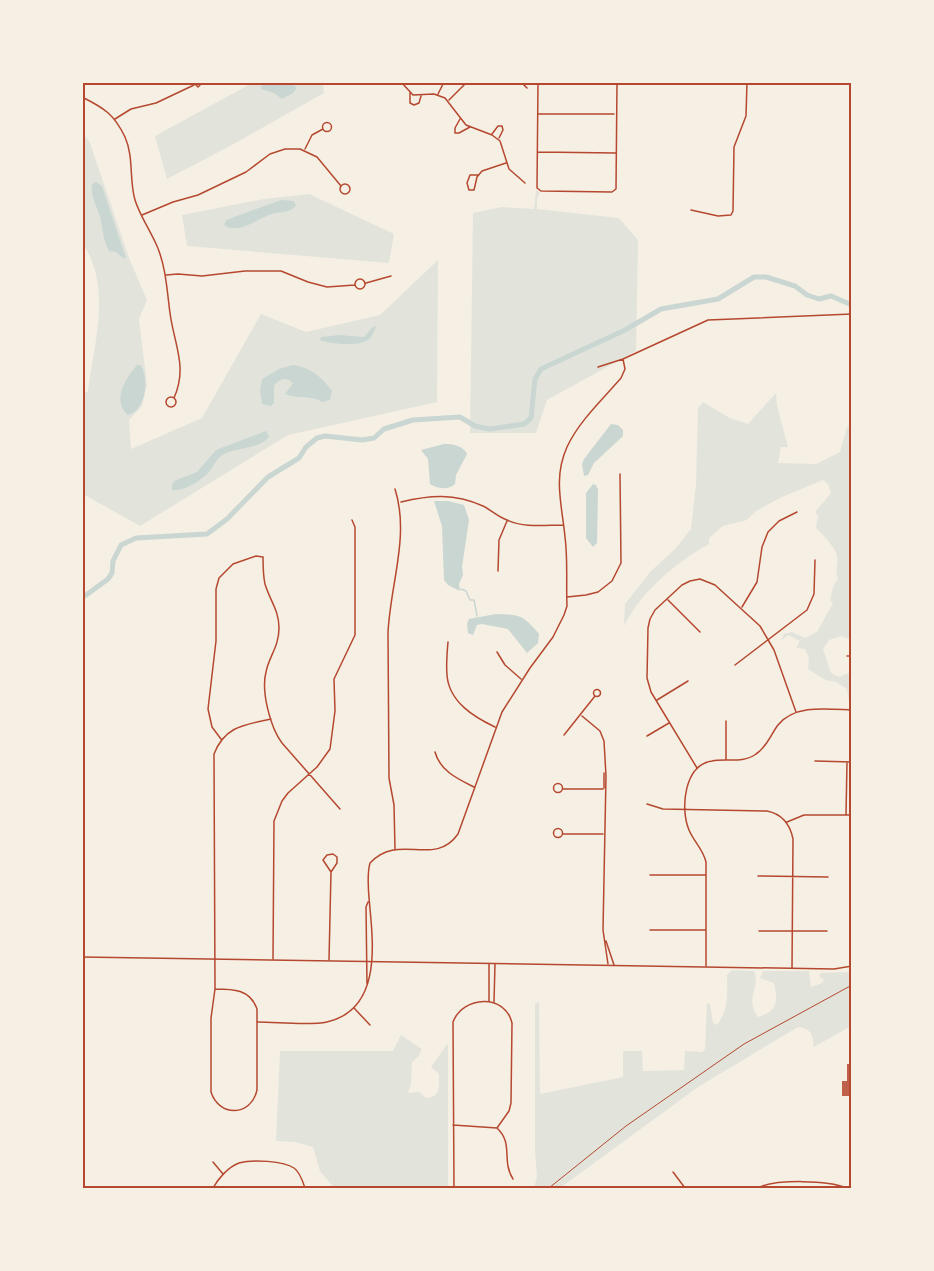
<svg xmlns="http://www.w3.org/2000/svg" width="934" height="1271" font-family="'PT Serif',serif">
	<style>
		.green { fill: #e2e4dc }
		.water { fill: #c9d6d2 }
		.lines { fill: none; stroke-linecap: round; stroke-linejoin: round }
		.stream { stroke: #c9d6d2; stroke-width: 1.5 }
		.river { stroke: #c9d6d2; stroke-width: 5 }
		.building { fill: #bf614a }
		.path { stroke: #b5482f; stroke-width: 1 }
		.minor { stroke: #b5482f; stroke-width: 1.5 }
		.secondary { stroke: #b5482f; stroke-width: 1.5 }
		.neatline { fill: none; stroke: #b5482f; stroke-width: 2 }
	</style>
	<rect width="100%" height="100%" fill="#f6efe4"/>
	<path class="green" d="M252,83h71l1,10 -92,52 -65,34 -12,-43z
		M83,133l7,10 39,115 18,42 -8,19 8,66 -5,21 -13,14 2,29 71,-31 59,-104 45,18 74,-17 58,-55 -1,142 -149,33 -148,91 -57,-32v-100l5,-3c6,-48 24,-103 -5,-147z
		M536,190l4,2 -3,7v10l82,9 19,22 -2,111 -89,49 -11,33h-66l3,-220 29,-6 32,2z
		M309,194l85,40 -5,29 -202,-17 -5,-31 82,-16z
		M776,393l1,13 11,41h-7l-3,16 38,1 24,-12 7,-25h4v209l-3,3 -7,-3 -12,4 -6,9 8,24 8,4 12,-5 -1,34 -3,-17 -11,-7 -11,-2 -17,-11 1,-11 -4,-9 -9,-1 4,-7 -12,-6 -7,6 3,-7 8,-2 13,6 12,-6 16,-29 -3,-2 3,-14 5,-8c-4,-9 1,-15 -1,-23 -1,-8 -15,-22 -21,-28l2,-12 -3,-4 16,-19 -3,-9 -5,-4 -41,17 -26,14 -9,9 -24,6 -14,12v6c-33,18 -68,48 -85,82l1,-22 25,-32 25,-23 16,-20 5,-45 2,-76 5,-6 27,16 18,6z
		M732,970l22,1c7,15 -10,29 4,46 20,-6 20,-16 16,-34l-14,-5 3,-7h46l2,16 11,-4 2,-3 -5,-4 2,-3 30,-1v54l-37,21c-1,-12 -3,-19 -16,-20l-100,60 -138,101h-26l3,-12 -2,-26v-147l4,-1 1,92 83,-17v-26h19l1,20 41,-1 1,-19 17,1 3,-3 2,-46 3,1 3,19 4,2c12,-15 10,-31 10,-50z
		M401,1035l21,14 -4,8 -6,5 -1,22 -3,9 11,-1 7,6c15,0 13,-13 13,-24l-8,-7 17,-24v145h-114l-14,-17 -7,-24 -18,-5 -19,-1 4,-90h113z"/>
	<path class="water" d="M269,83l24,1 4,4 -4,5 -11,6 -8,-6 -13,-4v-3z
		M96,182l6,4 24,72h-3l-7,-6 -7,-1c-6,-11 -6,-22 -9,-34 -3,-11 -10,-21 -8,-33z
		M281,200l13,1 2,5c-8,8 -17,5 -27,9 -13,5 -31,20 -45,10l2,-5z
		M376,326c-1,4 -4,10 -7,13 -8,8 -40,5 -49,1l1,-3 18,-2 25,2 9,-10z
		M137,365h4c8,16 5,45 -13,50 -17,-15 -2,-37 9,-50z
		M293,365c17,2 29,12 39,26l-2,9 -8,2c-10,-7 -25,-3 -37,-8l8,-11c-7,-7 -14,-4 -19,3v17l-3,3 -9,-2 -2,-14 2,-11 17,-10z
		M611,424l7,1 5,5v6l-29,27 -6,12 -4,1 -2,-12 2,-5z
		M266,431l3,6c-10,13 -35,10 -48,19 -5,4 -8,11 -12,16 -7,8 -26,20 -37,18v-5l2,-4 23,-9 19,-22z
		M444,444c8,0 19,1 23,10l-11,21 -1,9c-6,6 -18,5 -25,0l-2,-25 -7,-9z
		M593,484l3,1 2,5 -1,53 -4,4 -7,-9v-45z
		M434,501h14l16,4 5,15 -7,47 1,8 -4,9 1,7 -12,-6 -4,-5 -2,-54z
		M496,614c24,1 26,0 43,20l-1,9 -11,10 -19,-24 -26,-5 -5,1 -4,10 -5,-2 -1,-9 2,-5z"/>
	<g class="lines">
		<path class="stream" d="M461,589l5,2 4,9h4l3,16"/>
		<path class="river" d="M82,598l26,-19 4,-6 1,-12 8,-16 15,-7 71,-4 20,-15 41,-42 31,-19 7,-11 11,-9 8,-2 37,4 12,-2 10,-9 29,-9 47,-3 15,9 15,3 34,-5 7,-6 4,-39 6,-10 84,-39 36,-21 57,-10 36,-22h12l29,9 12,9 12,4 12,-3 21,9"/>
	</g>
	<path class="building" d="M847,1064h5v13l-3,-1v5h3v15h-10v-15h5z"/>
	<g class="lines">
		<path class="path" d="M549,1188l77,-62 118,-82 108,-59"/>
		<path class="minor" d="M193,82l5,5 5,-5
			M401,82l12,13 21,-1 11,4 21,27 26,10 8,6 9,28 16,14
			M495,82l27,1 5,5
			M538,82l-1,106 4,3 71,1 4,-3 1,-107
			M410,93v10l4,2 5,-2 2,-7
			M438,94l6,-12
			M82,97c22,11 32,17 43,40 9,20 4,43 10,63 5,16 15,30 22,46 9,21 10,45 13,67 4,31 18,54 4,85
			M449,100l18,-18
			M538,114h76
			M115,119l16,-10 25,-6 38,-18
			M460,119l-5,9v5h4l11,-6
			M322.5 127a4.5 4.5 0 1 1 9 0a4.5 4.5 0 1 1-9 0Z
			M492,134l6,-8h4l1,4 -4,8
			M305,149l7,-14 11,-6
			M538,152l78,1
			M478,175h-8l-3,8 2,7h5l3,-13 5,-6 24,-8
			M340 189a5 5 0 1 1 10 0a5 5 0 1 1-10 0Z
			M691,210l27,6 13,-1 2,-4 1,-64 12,-31 1,-34
			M142,215l31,-13 25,-7 48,-23 24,-18 15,-5h15l17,8 24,29
			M166,275l12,-1 24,2 43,-5h36l27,11 19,5 28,-2
			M355 284a5 5 0 1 1 10 0a5 5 0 1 1-10 0Z
			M366,283l25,-7
			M598,367l25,-8 85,-39 144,-6
			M166 402a5 5 0 1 1 10 0a5 5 0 1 1-10 0Z
			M401,502c29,-7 53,-9 82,4 8,4 15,11 24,14 17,8 38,5 56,5
			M498,571l1,-31 8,-19
			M567,597l19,-2 12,-3 14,-11 9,-18 -1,-89
			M668,600l32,32
			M742,607l15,-25 5,-35 6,-15 11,-11 18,-9
			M448,642c-1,11 -2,22 -1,33 2,27 27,42 48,52
			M497,652l8,13 16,14
			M847,656h5
			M735,665l72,-55 7,-16 1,-34
			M593.5 693a3.5 3.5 0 1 1 7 0a3.5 3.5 0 1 1-7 0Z
			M657,700l31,-19
			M582,716l18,15 4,10 2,35 -3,154 5,34
			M564,735l31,-39
			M647,736l22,-13
			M221,739l-9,-12 -4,-18 8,-68v-52l3,-11 14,-14 23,-8 7,1c0,9 0,18 2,27 5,17 14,26 14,44 0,19 -10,28 -13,44 -5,19 4,55 16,71l58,66
			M435,752c5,19 23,27 39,35
			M726,759v-38
			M815,761l37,1
			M697,768l-46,-76 -4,-14 1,-50 2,-9 5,-9 27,-25 8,-4 10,-2 15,6 45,41 14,24 22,62
			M604,773v15
			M553.5 788a4.5 4.5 0 1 1 9 0a4.5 4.5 0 1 1-9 0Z
			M563,789h40
			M647,804l16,5 104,2c15,3 23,13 26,28l-1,129
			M846,815l1,-53
			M787,822l17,-7h48
			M553.5 833a4.5 4.5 0 1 1 9 0a4.5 4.5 0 1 1-9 0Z
			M563,834h40
			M395,849l-1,-44 -5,-27 -1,-145c2,-48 22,-97 7,-144
			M650,875h56
			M758,876l70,1
			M650,930h55
			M759,931h68
			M606,941l8,24
			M273,959l1,-138 8,-20 6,-8 29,-26 13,-18 5,-38 -1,-32 21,-44v-108l-3,-7
			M329,960l2,-88 6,-9v-6l-4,-3 -6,1 -4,5 8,12
			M489,964v37
			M706,966v-104c-3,-13 -12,-20 -17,-32 -9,-21 -5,-65 23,-69 15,-3 30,3 44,-7 11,-7 15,-20 22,-29 17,-21 50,-16 74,-15
			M367,984l-1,-77 2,-5
			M215,989c18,0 35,0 42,20v81c-6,27 -38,27 -46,2v-74l4,-29 -1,-235c11,-28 30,-29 57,-35
			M494,1002l1,-38
			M354,1008l16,17
			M258,1022c19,0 51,4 69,0 52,-12 47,-72 43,-113 -1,-14 -4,-32 0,-46 29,-31 64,5 88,-29l44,-122 28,-44 23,-31 11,-22 3,-9c-1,-23 1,-47 -2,-69 -3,-32 -12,-59 2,-90 12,-26 36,-48 54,-69l4,-9 -2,-10
			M453,1125l44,3c17,16 4,32 16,51
			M213,1162l10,12
			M673,1172l12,16
			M213,1188c5,-9 15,-21 26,-25 13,-4 45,-2 55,5 6,4 9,14 11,20
			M454,1188l-1,-166c10,-26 52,-29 59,1l-1,80 -2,8 -12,17
			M757,1188c19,-9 71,-8 90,0"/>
		<path class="secondary" d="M82,957l752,12 18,-3"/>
	</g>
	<rect width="934" height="1271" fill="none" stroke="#f6efe4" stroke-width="168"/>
	<rect x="84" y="84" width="766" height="1103" class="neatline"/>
</svg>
